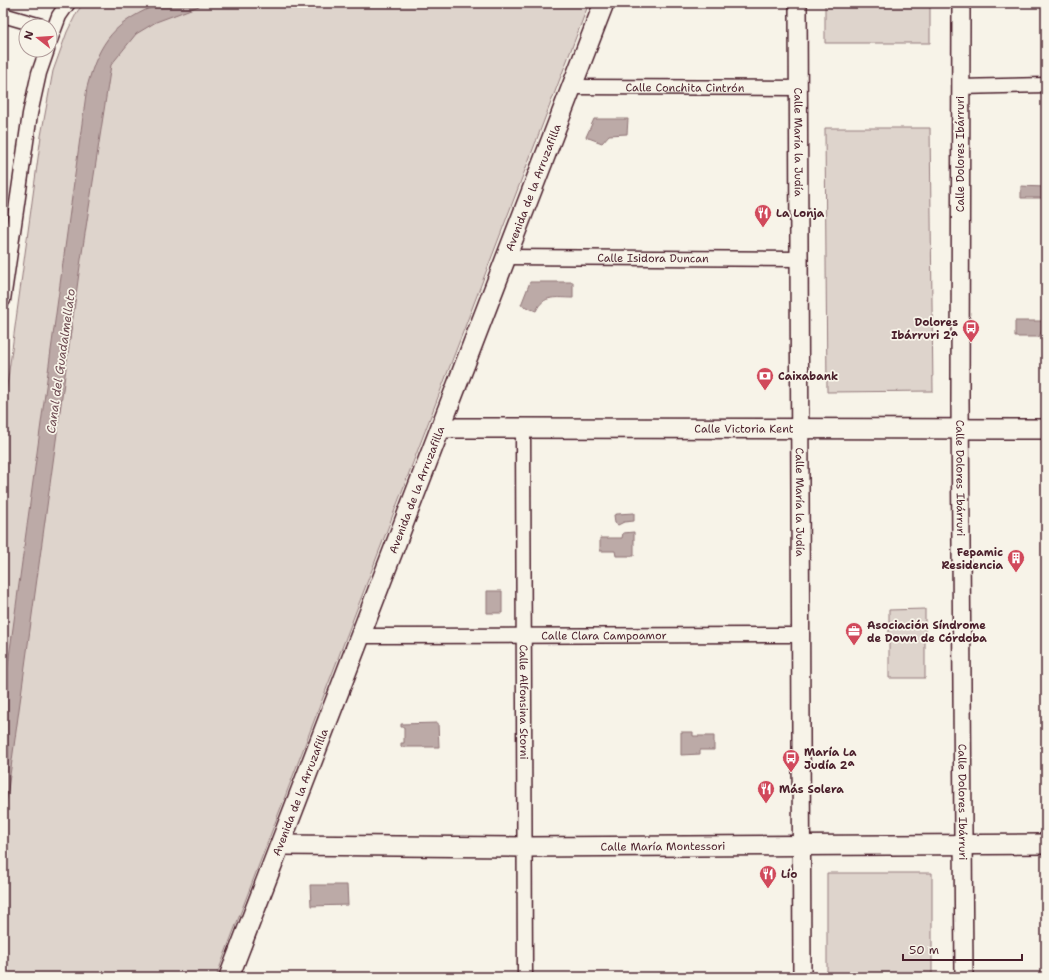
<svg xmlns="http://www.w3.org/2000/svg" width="1049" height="980" font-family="'Shantell Sans',sans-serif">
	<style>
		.green { fill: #ded4cc; stroke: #947a7c }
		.water { fill: #bcaaa7; stroke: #8e7275 }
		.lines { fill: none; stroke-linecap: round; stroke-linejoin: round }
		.minor-casing { stroke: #4a1f2b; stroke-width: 17 }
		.tertiary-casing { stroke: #4a1f2b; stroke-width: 20 }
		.secondary-casing { stroke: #4a1f2b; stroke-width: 22 }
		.minor { stroke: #f7f3e8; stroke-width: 14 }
		.tertiary { stroke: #f7f3e8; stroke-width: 17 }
		.secondary { stroke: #f7f3e8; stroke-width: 19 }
		.labels { text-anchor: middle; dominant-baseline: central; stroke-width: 3.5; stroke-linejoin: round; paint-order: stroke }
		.street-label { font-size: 11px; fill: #4a1f2b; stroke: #f7f3e8 }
		.poi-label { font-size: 11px; font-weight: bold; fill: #4a1f2b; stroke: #f7f3e8; text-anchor: start }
		.water-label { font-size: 12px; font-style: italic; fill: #6c4950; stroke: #f7f3e8 }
	</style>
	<rect width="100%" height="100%" fill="#f7f3e8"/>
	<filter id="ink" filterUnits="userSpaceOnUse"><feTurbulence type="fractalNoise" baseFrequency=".025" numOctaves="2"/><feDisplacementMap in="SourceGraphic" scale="8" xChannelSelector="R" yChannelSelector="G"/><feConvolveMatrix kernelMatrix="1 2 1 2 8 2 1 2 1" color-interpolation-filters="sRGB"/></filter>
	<g filter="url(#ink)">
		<path class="green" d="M84,3h505l-373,974h-213v-562l38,-279 12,-65 14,-39 10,-20z
			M825,3h105v40h-105z
			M825,128h105l3,263 -106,1z
			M925,609v69h-36v-68z
			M827,873h105v104h-105z"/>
		<path class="water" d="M161,3h46l-51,19 -20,12 -25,31 -31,201 -77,560v-125l84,-614c13,-48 28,-65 74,-84z
			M594,119h34l-1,15 -18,1 -7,8 -16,-6z
			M1021,186l23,1v11h-23z
			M530,282h43v16c-17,0 -29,-4 -37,13l-15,-6z
			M1015,321h31v11l-4,-2 -3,7h-24z
			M634,513v8l-10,1 -6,3 -3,-2 -1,-8 3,-1z
			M634,532v24h-18l-1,-5h-15v-13h22l1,-5z
			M487,591h15v22h-15z
			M438,723l1,24h-38v-4h3v-16h-3v-3z
			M681,732h12v4h21v14h-14v4l-19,1z
			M310,885h37l1,20 -37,1z"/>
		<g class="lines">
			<defs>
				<g id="minor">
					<path d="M3,15l38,11"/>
					<path d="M50,40l9,-24 9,-13"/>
					<path id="s1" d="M572,87l226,1"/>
					<path d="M960,87l86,-2"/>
					<path id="s2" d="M506,257l293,2"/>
					<path d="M3,300l27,-186 9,-41 8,-23"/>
					<path id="s3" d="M523,428l2,549"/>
					<path id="s4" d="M360,636l441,-1"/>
				</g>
				<g id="tertiary">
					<path id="s5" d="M798,3l4,974"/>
					<path id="s6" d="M961,3l-1,398 4,576"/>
				</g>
				<g id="secondary">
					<path id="s7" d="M441,428l605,1"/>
					<path id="s8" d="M280,845l245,2 521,-3"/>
					<path id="s9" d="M229,977l375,-974"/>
				</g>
			</defs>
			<use href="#minor" class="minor-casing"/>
			<use href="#tertiary" class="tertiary-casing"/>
			<use href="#secondary" class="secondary-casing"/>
			<use href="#minor" class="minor"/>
			<use href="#tertiary" class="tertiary"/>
			<use href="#secondary" class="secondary"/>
		</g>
	</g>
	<defs>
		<symbol id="restaurant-pin" viewBox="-11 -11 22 30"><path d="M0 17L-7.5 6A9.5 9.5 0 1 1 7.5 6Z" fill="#d1495b" stroke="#f7f3e8"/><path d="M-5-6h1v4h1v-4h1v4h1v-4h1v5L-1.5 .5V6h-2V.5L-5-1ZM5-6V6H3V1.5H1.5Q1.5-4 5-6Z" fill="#fff"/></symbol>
		<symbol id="bus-pin" viewBox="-11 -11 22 30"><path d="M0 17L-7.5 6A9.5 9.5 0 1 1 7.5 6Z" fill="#d1495b" stroke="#f7f3e8"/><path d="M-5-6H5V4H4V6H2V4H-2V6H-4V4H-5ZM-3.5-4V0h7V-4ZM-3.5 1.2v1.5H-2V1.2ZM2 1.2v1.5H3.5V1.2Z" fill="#fff"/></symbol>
		<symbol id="bank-pin" viewBox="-11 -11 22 30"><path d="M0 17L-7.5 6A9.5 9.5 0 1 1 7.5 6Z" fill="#d1495b" stroke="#f7f3e8"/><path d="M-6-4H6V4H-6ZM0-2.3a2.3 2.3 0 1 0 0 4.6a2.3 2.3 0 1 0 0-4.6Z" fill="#fff"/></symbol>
		<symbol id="building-pin" viewBox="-11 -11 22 30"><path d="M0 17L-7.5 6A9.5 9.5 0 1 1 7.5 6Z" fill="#d1495b" stroke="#f7f3e8"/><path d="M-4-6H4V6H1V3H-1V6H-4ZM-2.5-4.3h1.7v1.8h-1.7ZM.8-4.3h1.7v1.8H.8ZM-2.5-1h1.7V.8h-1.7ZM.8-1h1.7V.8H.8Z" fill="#fff"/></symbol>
		<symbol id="office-pin" viewBox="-11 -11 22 30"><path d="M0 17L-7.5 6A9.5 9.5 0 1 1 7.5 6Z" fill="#d1495b" stroke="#f7f3e8"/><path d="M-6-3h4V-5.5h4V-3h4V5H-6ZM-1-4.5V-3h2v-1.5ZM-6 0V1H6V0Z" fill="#fff"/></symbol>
	</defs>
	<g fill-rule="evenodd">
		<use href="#restaurant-pin" x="753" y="203" width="20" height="27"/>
		<use href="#bus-pin" x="961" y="318" width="20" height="27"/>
		<use href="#bank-pin" x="755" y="366" width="20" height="27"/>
		<use href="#building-pin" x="1006" y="548" width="20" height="27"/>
		<use href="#office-pin" x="844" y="621" width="20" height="27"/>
		<use href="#bus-pin" x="781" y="748" width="20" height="27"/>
		<use href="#restaurant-pin" x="756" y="779" width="20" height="27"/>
		<use href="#restaurant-pin" x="758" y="864" width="20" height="27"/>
	</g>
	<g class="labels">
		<g class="street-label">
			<text stroke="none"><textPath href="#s1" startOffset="113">Calle Conchita Cintrón</textPath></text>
			<text stroke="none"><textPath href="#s5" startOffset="139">Calle María la Judía</textPath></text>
			<text transform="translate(960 154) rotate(-90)">Calle Dolores Ibárruri</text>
			<text stroke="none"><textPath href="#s9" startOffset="846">Avenida de la Arruzafilla</textPath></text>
			<text stroke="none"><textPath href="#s2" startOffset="147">Calle Isidora Duncan</textPath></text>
			<text stroke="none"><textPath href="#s7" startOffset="303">Calle Victoria Kent</textPath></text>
			<text stroke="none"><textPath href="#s6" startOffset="475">Calle Dolores Ibárruri</textPath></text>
			<text stroke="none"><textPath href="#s9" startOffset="522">Avenida de la Arruzafilla</textPath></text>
			<text stroke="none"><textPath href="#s5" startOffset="499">Calle María la Judía</textPath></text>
			<text stroke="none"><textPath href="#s4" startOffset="244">Calle Clara Campoamor</textPath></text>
			<text stroke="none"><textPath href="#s3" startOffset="274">Calle Alfonsina Storni</textPath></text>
			<text stroke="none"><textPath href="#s9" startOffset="198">Avenida de la Arruzafilla</textPath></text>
			<text stroke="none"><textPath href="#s6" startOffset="799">Calle Dolores Ibárruri</textPath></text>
			<text stroke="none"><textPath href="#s8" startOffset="383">Calle María Montessori</textPath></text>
		</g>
		<g class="poi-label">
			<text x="776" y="213">La Lonja</text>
			<text x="958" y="322" text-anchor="end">Dolores<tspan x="958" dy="13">Ibárruri 2ª</tspan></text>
			<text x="778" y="376">Caixabank</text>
			<text x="1003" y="552" text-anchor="end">Fepamic<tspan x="1003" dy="13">Residencia</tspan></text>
			<text x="867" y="625">Asociación Síndrome<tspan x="867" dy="13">de Down de Córdoba</tspan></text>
			<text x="804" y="752">María La<tspan x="804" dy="13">Judía 2ª</tspan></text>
			<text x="779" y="789">Más Solera</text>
			<text x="781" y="874">Lío</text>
		</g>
		<g class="water-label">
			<text transform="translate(61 361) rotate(-82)">Canal del Guadalmellato</text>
		</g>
	</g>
	<rect width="1049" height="980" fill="none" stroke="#f7f3e8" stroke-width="16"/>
	<rect x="8" y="8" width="1033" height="964" fill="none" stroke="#4a1f2b" stroke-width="1.5" filter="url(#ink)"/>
	<g transform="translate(38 38) rotate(287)"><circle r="19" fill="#f7f3e8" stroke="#b29e9c"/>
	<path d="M0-3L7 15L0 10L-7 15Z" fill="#d1495b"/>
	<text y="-6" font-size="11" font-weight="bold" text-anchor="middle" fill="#4a1f2b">N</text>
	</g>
	<path d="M903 954v6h119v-6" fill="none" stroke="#4a1f2b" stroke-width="2"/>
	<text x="909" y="954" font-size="12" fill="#4a1f2b" stroke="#f7f3e8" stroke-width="3" paint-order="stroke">50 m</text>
</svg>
